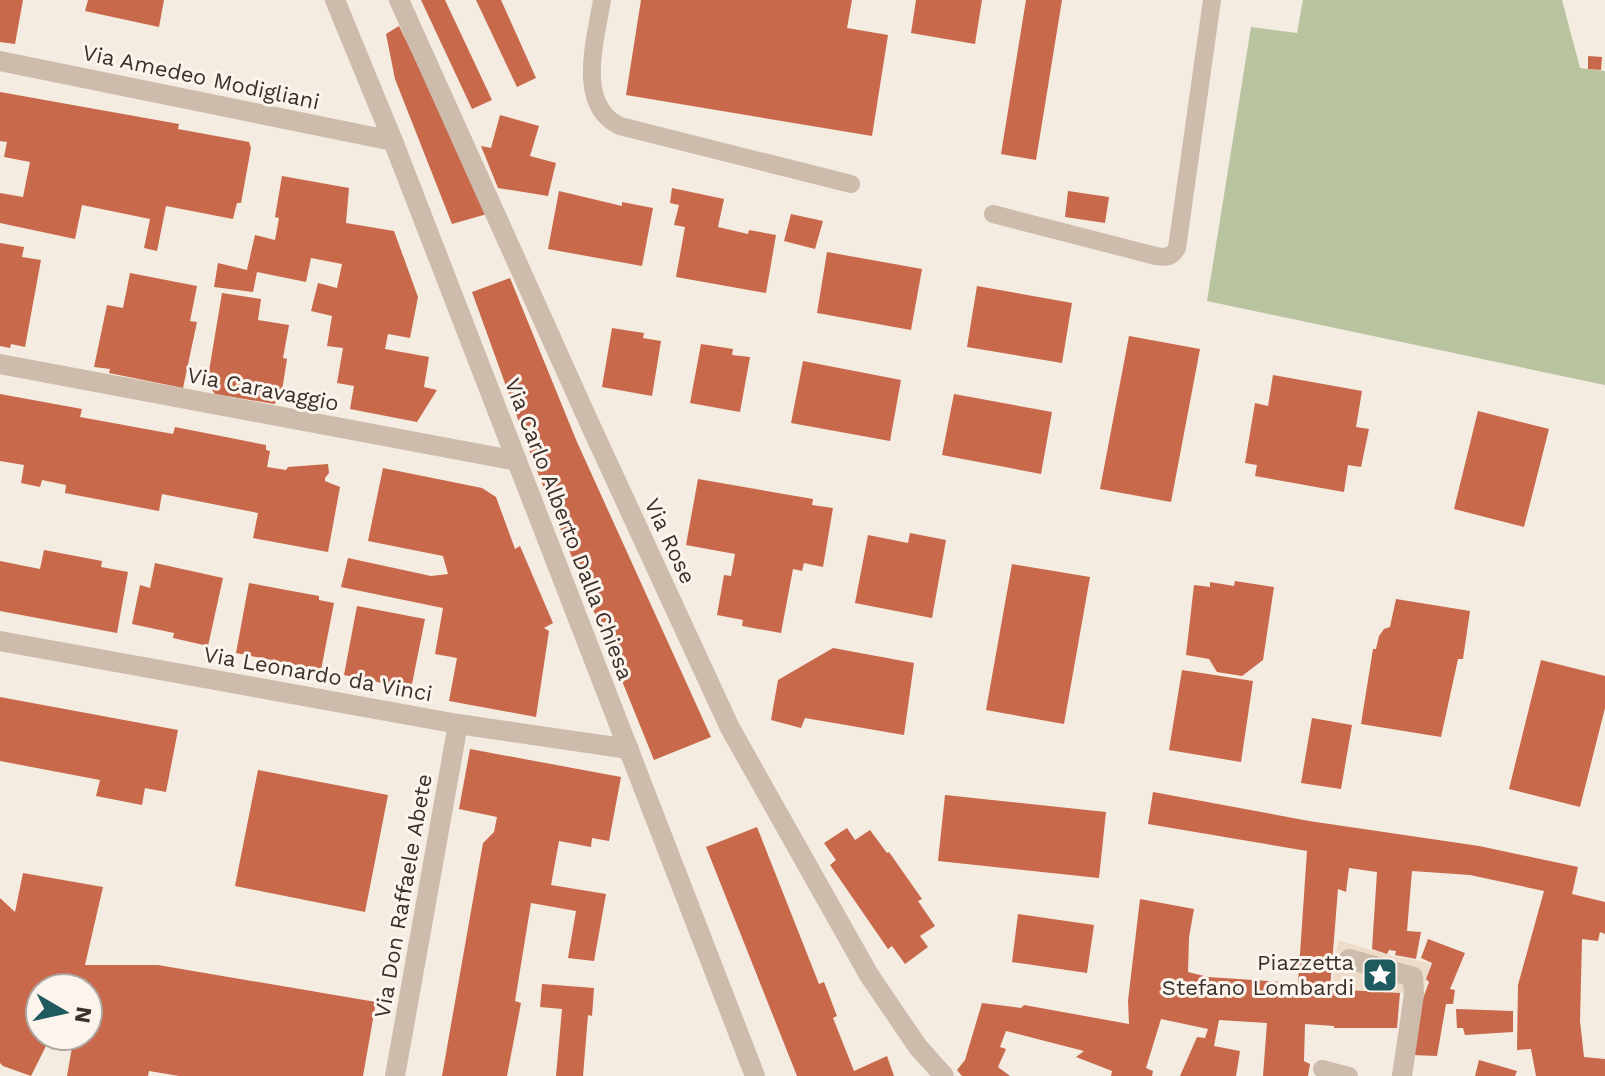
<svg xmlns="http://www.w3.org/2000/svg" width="1605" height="1076" font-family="'Work Sans',sans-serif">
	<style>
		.green { fill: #b8c4a0 }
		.plaza { fill: #ecdcc8 }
		.building { fill: #c8694b }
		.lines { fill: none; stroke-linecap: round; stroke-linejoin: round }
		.service { stroke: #cdbbac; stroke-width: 18 }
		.minor { stroke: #cdbbac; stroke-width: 20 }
		.tertiary { stroke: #cdbbac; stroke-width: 20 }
		.labels { text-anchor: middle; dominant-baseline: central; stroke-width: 6; stroke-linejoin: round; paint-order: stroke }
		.street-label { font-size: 22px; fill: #3b302b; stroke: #fbf5ee }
		.poi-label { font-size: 22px; fill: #3b302b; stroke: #fbf5ee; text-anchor: end }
	</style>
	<rect width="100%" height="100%" fill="#f4ebe1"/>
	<path class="green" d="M1303,0h259l18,68 25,3v314l-398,-84 44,-274 46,6z"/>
	<path class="plaza" d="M1338,940l54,16 38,7 -7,32 -91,-8z"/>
	<path class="building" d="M0,0h23l-8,44 -15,-2z
		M88,0h76l-5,27 -74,-16z
		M421,0h24l47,100 -20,9z
		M476,0h25l35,78 -19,9z
		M641,0h211l-5,28 41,7 -16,101 -246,-41z
		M916,0h66l-7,44 -64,-11z
		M1026,0h36l-26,160 -35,-6z
		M399,26l21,43 67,145 -35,10 -57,-145 -9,-45z
		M1588,56l14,1 -1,13 -13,-1z
		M0,92l179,32 -1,5 71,13 2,6 -10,55h-4l-4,16 -67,-13 -9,45 -13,-3 6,-29 -68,-14 -7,34 -75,-16v-30l23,4 7,-35 -26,-5 3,-15 -7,-1z
		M500,115l39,11 -9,30 26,7 -8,33 -50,-8 -17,-42 10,2z
		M282,176l67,12 -3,35 48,8 24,66 -8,41 -22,-4 -3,15 44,8 -5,30 13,3 -20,32 -67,-13 4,-23 -17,-3 6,-35 -16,-2 5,-30 -21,-5 7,-28 19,5 5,-24 -31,-6 -5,24 -49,-10 -4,20 -39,-5 4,-24 29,7 8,-35 20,5 4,-22 -4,-1z
		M672,188l52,11 -6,28 30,7 1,-4 27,5 -10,58 -90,-16 9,-50 -11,-2 5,-20 -9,-2z
		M559,191l63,15v-4l31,6 -11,58 -94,-17z
		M1068,191l41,6 -4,26 -40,-6z
		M791,214l32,7 -8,28 -31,-8z
		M0,243l24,4 -2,10 19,3 -16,87 -14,-3 -1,4 -10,-2z
		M827,252l95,17 -11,61 -94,-17z
		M130,273l67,13 -7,35 7,1 -14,66 -74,-15 1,-4 -16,-2 13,-62 16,3z
		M510,278l67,164 134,295 -57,23 -121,-299 -61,-169z
		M977,286l95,17 -10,60 -95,-16z
		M222,293l39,6 -3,21 31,5 -6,33 4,1 -6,38 -7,7 -59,-10 -8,-11z
		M612,328l32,5 -1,5 18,3 -9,55 -50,-9z
		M1129,336l71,13 -29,153 -71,-13z
		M701,344l32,5 -1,6 18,2 -10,55 -50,-9z
		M803,361l98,19 -11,61 -99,-18z
		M1273,375l89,16 -6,36 13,2 -8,38 -13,-2 -4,27 -89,-16 2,-11 -12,-2 10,-60 13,3z
		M0,394l82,15 -2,8 93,17 2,-7 91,18v5l4,1 -3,16 19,3 2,-3 40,-3 1,9 -4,5v3l15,6 -12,65 -75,-14 5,-25 -96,-19 -3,17 -94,-18 1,-8 -24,-5 -2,7 -19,-4 3,-18 -24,-4z
		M954,394l98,18 -11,62 -99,-19z
		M1478,411l71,18 -25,98 -70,-18z
		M383,468l99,20 14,9 19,52 5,-3 33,77 -9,5 5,3 -13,86 -87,-16 8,-43 -22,-4 8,-46 -102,-21 7,-29 83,18 17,-2 -5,-18 -75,-15z
		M698,479l115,20 -1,6 21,3 -10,59 -19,-4 -2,8 -9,-2 -12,64 -39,-7 1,-6 -26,-5 7,-40 7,1 4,-22 -49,-9z
		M910,533l36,7 -14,78 -77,-15 13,-68 40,8z
		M44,550l58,11 -1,6 27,5 -11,61 -117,-22v-50l40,8z
		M155,563l68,15 -15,68 -35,-8 1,-5 -42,-9 8,-39 10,3z
		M1012,564l78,13 -26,147 -78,-14z
		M1235,581l39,6 -11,73 -21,16 -25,-4 -8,-13 -23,-4 8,-70 16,2v-5l24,4z
		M249,583l70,13v4l15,3 -13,67 -85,-17z
		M1396,599l74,12 -7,48h-5l-17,78 -80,-13 12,-75h3l3,-13 5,-7 6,-2z
		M357,606l68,13 -14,70 -67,-14z
		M833,648l81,15 -10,72 -99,-17 -4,10 -30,-8 7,-40z
		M1541,660l64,16v32l-25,99 -71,-18z
		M1182,670l71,11 -12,81 -72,-12z
		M0,697l178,33 -12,62 -21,-4 -3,17 -46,-9 4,-16 -100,-19z
		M1312,718l40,7 -11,64 -40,-6z
		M470,749l151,28 -12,64 -17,-3 -1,9 -32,-6 -8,44 55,9 -12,67 -26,-3 8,-47 -45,-8 -16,98 6,2 -14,73h-65l41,-233 11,-11 3,-15 -38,-8z
		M258,770l130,25 -23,117 -130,-26z
		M1153,792l156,29 170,25 99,21 -6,27 33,8v32l-5,-2 -2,9 -16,-2 -2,82 4,36 21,2v17h-69l-5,-27 -14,1 1,-65 26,-94 -74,-16 -58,-4 -5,60 14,1 -5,27 -21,-4 1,-4 -7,-1 -2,4 -15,-5 5,-77 -28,-4 -3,24 -8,-3 -8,100 70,4 -3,35h-63v-2l-29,-2 -1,37 6,3 -2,12h-45l4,-53 -48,-3 -5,26 26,5 -4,25h-56l17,-39 8,1 3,-9 -47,-10 -15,49 7,3 -1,5h-41l1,-5 -36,-14 8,-6 -78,-20 -6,16 6,2 -8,18 12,9h-48l-5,-6 8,-10 17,-57 39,5 3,-3 105,19 -1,-23 12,-102 54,10 -5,28 -1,35 20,5 90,6 9,-132 -159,-27z
		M945,795l161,17 -7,66 -161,-17z
		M757,827l62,157 5,-2 13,34 -4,2 21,53 33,-15 7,20h-97l-91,-229z
		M847,828l8,12 15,-10 17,23 2,-1 33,47 -4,2 17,25 -15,10 8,11 -23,17 -13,-18 -4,3 -58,-84 6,-5 -12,-17z
		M23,873l80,14 -18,78h73l218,37 -13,74h-184l-30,-5 -1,5h-81l7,-40h14v-48h-48v48h11l-20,40 -28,-10 -3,-3v-165l15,14z
		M1018,914l76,11 -7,48 -75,-11z
		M1428,939l37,14 -15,36 5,1 -2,14h-7l-9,52 -25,-1 3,-35 14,-38 -3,-3 6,-16 -11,-5z
		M542,984l52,4 -2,28 -4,-1 -5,61h-27l6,-67 -22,-2z
		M1456,1009l57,2v21l-48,3 -2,-7h-6z
		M1479,1060l38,11 -2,5h-40z"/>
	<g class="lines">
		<path class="service" d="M602,0c-6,39 -27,105 18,126l231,58
			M993,214l163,42c10,2 16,1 21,-8l35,-248
			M1322,1069l27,7"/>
		<path class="minor" d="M399,0l189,420 142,308 139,247 49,72 26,29
			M0,61l393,80
			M0,364l517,97
			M0,641l458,83 171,25
			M1349,959l64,18 1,17 -12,82
			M395,1076l63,-352"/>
		<path class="tertiary" d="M335,0l58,141 362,935"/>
	</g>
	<defs>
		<symbol id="sight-square" viewBox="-11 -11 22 22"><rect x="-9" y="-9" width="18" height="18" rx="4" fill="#1f5a5e" stroke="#fbf5ee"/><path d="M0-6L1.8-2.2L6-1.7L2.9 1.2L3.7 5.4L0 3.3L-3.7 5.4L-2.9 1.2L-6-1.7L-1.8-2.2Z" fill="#fff"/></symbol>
	</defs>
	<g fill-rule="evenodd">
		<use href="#sight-square" x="1360" y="955" width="40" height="40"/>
	</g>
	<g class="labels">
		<g class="street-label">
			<text transform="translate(201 77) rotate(12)">Via Amedeo Modigliani</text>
			<text transform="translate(263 389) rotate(11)">Via Caravaggio</text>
			<text transform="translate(569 529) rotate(69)">Via Carlo Alberto Dalla Chiesa</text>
			<text transform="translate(670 541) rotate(65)">Via Rose</text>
			<text transform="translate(318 674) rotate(10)">Via Leonardo da Vinci</text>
			<text transform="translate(403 896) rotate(-80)">Via Don Raffaele Abete</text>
		</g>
		<g class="poi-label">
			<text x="1354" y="962">Piazzetta<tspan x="1354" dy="25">Stefano Lombardi</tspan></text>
		</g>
	</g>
	<g transform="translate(64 1012) rotate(99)"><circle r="38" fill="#fbf5ee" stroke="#aea6a0" stroke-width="2"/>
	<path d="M0-6L14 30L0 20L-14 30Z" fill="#1f5a5e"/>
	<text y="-12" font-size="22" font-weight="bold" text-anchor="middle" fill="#3b302b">N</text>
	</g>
</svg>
